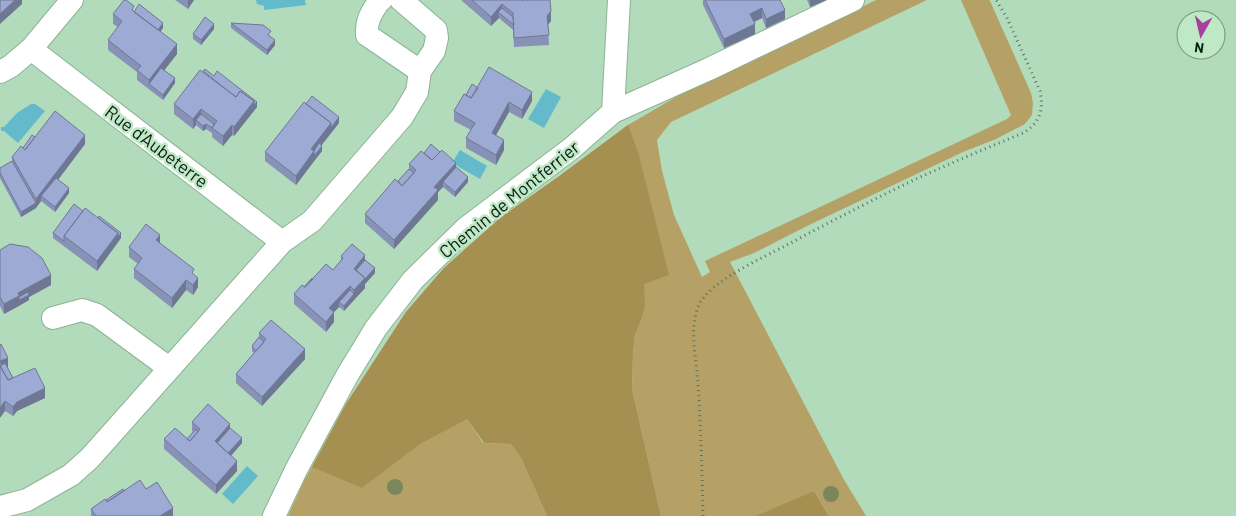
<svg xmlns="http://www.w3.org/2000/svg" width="1236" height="516" font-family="Barlow,sans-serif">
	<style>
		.green { fill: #b5a166 }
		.forest { fill: #a69051 }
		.water { fill: #63baca }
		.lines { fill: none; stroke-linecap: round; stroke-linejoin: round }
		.street-casing { stroke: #8bb394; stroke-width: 24 }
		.path { stroke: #58745e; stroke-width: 3; stroke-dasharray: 1 4; stroke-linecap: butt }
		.street { stroke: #fff; stroke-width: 22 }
		.tree { fill: #7c865b }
		.wall { fill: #8792b6 }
		.shaded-wall { fill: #6e7794 }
		.building { fill: #9daad4; stroke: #6e7794 }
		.labels { text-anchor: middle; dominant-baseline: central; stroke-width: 5; stroke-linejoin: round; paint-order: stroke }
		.street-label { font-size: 18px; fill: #0c1c10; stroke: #bfe8c7 }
	</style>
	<rect width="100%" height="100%" fill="#b2dbbb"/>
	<path class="green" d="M876,0h51l-256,122 -14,18 5,31 12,44 28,62 8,-5 -5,-11 302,-142 4,-4 -50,-115h28l1,1 41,92 2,10 -1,12 -7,9 -29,15 -33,13 -154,73 -55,28 -24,9 113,216 23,38h-37l-15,-25 -46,25h-107l-29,-127 1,-35 2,-19 7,-17 3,-11 -178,112 16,24 28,1 10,14 26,58h-259l15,-33 43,-79 60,-92 38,-44 56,-50 58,-41 70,-52 65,-38 97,-45z"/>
	<path class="forest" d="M628,125l10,27 31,123 -25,9 1,23 -3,11 -7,17 -2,19 -1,35 29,127h-114l-26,-58 -10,-14 -27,-1 -17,-24 -47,25 -58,44 -50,-21 34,-63 60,-92 38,-44 56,-50 58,-41z
		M814,491l15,25h-73z"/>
	<path class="water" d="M256,0h49l1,5 -42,5v-4l-7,-2z
		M546,89l15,8 -17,31 -16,-9z
		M31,104h4l10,7 -27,32 -14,-12h-3v-4h3l13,-14z
		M460,150l27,16 -7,13 -28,-16z
		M247,466l11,10 -25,28 -11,-10z"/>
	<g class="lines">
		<defs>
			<path id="street" d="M381,0l-2,1c-8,13 -13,19 -12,34l53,36
				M31,49l251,193
				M0,72l11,-6 20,-17 41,-49
				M613,112l6,-112
				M53,318l29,-8 15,5 72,53
				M0,507l27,-7 44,-25 19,-17 192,-216 30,-21 90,-104 15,-25 3,-21 14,-20 3,-13 -1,-8 -35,-30
				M274,516l23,-48 51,-94 28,-46 37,-48 53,-52 106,-80 41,-36 96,-43 144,-69"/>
		</defs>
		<use href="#street" class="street-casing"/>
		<path class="path" d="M703,516c-1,-44 -2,-88 -5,-132 -1,-25 -10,-54 1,-79 10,-23 63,-47 86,-59 43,-23 87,-46 131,-67 35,-16 71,-31 107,-46 17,-10 21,-23 17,-42l-33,-73 -11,-18"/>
		<use href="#street" class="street"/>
	</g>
	<g class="tree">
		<circle cx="395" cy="487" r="8"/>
		<circle cx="831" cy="494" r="8"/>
	</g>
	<path class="wall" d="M175,0h19l-6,9z
		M461,0h61l29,21 -3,4 1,20 -35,2 -1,-17 -14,-12 -8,8z
		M703,0h77l5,19 -19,9 -4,-10 -8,4 1,12 -31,14 -21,-43z
		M807,0h19l-16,7z
		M134,11l29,17 -3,4 17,22 -13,16 11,13 -12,17 -26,-20v-8l-29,-22v-10l10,-13 -5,-3v-10z
		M231,23l40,13 -1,1 5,8 -8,10 -36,-27z
		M214,29l-13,16 -8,-6v-5z
		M478,88l54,13 -10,18 -13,-7 -13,23 8,15 -8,15 -30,-17v-10l5,-8 -17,-9v-10l12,-16z
		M174,104l83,3 -23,29 -2,-1 -9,11 -11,-9v-4l-6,-4 -3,2 -7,-6 -3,4 -19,-15z
		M339,123l-17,22v6l-26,34 -31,-24v-9z
		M35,137l50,7 -27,36 11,13 -14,19 -14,-11 -5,7 -15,9 -21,-39v-10l12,-7v-4z
		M424,153l32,14 12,15 -13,15 -12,-10 -5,5v8l-44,49 -29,-26v-9l33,-33 11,-12v-5z
		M83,211l38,27 -24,33 -44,-33v-5z
		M160,243l34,32 4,12 -5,8 -7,-5 -14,18 -38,-30v-9l4,-5 -9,-7v-10z
		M0,250l51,35 -22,12v3l-25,14 -4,-8z
		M341,256l24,4 10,13 -10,11v4l-21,23 -5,-4 -5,5v10l-8,10 -32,-28v-10l10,-7 9,-8 20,-9 8,-10z
		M259,333l46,26 -43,47 -26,-23v-9l18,-21 -2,-2v-5l7,-9z
		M0,345l8,23 5,10 32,20 -28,13 -4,5 -8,-5z
		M192,422l38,6 12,15 -11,13 6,15 -21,23 -52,-45v-10h23l6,-7 -1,-1z
		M146,489l27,27h-82v-7l33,-18z"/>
	<path class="shaded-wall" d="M15,0h7v4l-22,20v-10z
		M188,0h6l-6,9z
		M810,0h16l-16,7z
		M502,4v9l-4,-1 1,6 -8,8v-9z
		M762,8v10l-12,6v-10z
		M785,10v9l-19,9v-9z
		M551,11v10l-4,4v-9z
		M163,23v5l-7,10v-5z
		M214,24v5l-13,16v-5z
		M755,24v10l-31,14v-9z
		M275,40v5l-8,10v-5z
		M177,44v10l-25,32 -3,-2v-4z
		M175,78v5l-12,17v-5z
		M532,92v9l-10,18v-9z
		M254,101l3,1v5l-23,29v-9z
		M509,102v10l-17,30v-9z
		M201,109v10l-5,1v5l-3,4v-10z
		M339,117v6l-25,31v7l-18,24v-9l15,-27 20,-26z
		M206,124v5l-3,2v-5z
		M232,125v10l-9,11v-10z
		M85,135v9l-41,54 -3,-2v5l-5,7 -15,9v-5l15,-9v-4z
		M504,140v10l-8,15v-10z
		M322,146v5l-8,10v-5z
		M456,163v9l-13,10v5l-5,5v8l-44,49v-9l40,-53z
		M468,177v5l-13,15v-5z
		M69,188v5l-14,19v-5z
		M118,233h3v5l-24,33v-10z
		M160,235v9l-4,-4z
		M365,255v10l-9,10 -2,-6z
		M375,268v5l-10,11v4l-11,12v-10z
		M51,275v10l-22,12v3l-10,6v-6v6l-15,8v-10l14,-11z
		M198,278v9l-5,8v-10z
		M186,280v10l-14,18v-10z
		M350,286v9l-11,7v5l-5,5v10l-8,10v-10l3,-14z
		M354,294v6l-10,11v-5z
		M305,349v10l-43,47v-9z
		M8,358v9l-7,4 -1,-10z
		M45,388v10l-28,13 -4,5v-9l4,-5z
		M5,401v10l-5,7v-10z
		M230,424v9l-13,15 -2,-7z
		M242,438v5l-16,18v-5z
		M237,461v10l-21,23v-9z
		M173,508v8h-13z"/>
	<path class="building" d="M0,0h15l-15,14z
		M124,0h2l8,6 -2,4 45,34 -28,36 -12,-10 4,-4 -33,-26 14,-19 -9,-7z
		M472,0h50l1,1v-1h27l1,11 -4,5 2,19 -35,3 -1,-25 -11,-9 -11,13z
		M705,0h75l5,10 -19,9 -4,-11 -12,6 5,10 -31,15z
		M139,4l24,19 -5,7 -24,-18z
		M502,8l11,9 1,8 -16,-13z
		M205,17l9,7 -13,16 -8,-6z
		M231,23l32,2 8,6 -3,4 7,5 -8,10z
		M489,67l43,25 -10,18 -13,-8 -17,31 12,7 -8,15 -30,-17 9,-15 -21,-12 10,-17 7,4z
		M161,68l14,10 -12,17 -14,-11z
		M205,69l9,7 3,-5 40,31 -3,4v-5l-14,-10 -4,6 -33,-26z
		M200,70l36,27 4,-6 14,10 -20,26 -2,-2 -9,11 -11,-8 5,-7 -16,-12 -8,10 -19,-15z
		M472,84l6,4 -7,10 -5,-3z
		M312,96l27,21 -8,11v-5l-25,-19z
		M304,102l27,21 -20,26 3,2 -18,25 -31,-24z
		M55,111l30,24 -49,64 -24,-42 9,-11 4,4z
		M201,114l13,10 -2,4 -6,-4 -3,2 -7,-6z
		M32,135l3,2 -10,13 -2,-2z
		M319,143l3,3 -8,10v-5z
		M431,144l9,8 -8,8 -8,-7z
		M442,150l14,13 -22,24 4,3 -44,50 -29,-26 30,-35 7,7 14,-16 -7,-6 12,-13 11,9z
		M12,161l24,42 -15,9 -21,-39v-5z
		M456,167l12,10 -13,15 -12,-10z
		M409,169l5,4 -12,13 -4,-5z
		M56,178l13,10 -14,19 -14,-11z
		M74,204l9,7 -19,25v5l-11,-8z
		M85,208l33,25 -21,28 -33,-25z
		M99,216l22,17 -3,5v-5l-20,-15z
		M146,224l14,11 -4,5 38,29 -2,4 6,5 -5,7 -7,-5 -14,18 -38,-29 8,-11 -13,-11z
		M10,244l18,3 14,11 9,17 -33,18 1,3 -15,8 -4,-7v-47z
		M352,244l13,11 -11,14 11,9 -11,12 -4,-4 -21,22 5,4 -8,10 -32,-28 8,-9 3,2 21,-23 7,6 10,-12 -2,-2z
		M365,260l10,8 -10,11v-1l-9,-8z
		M312,278l1,1 -8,8h-1z
		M350,290l4,4 -10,12 -5,-4z
		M28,292l1,3 -10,5v-3z
		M271,320l34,29 -43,48 -26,-23 30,-35 -7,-6z
		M259,337l5,5 -8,9 -4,-5z
		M1,344l7,14 -8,3v-16z
		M5,363l8,15 -5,2 -8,-14z
		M0,365l8,15 27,-12 10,20 -28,14 -4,5 -8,-6 -5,7z
		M208,404l22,20 -15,17 22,20 -21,24 -52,-46 11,-11 15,13 10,-12 -8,-7z
		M230,428l12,10 -14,15 -11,-10z
		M196,429l2,3 -8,9 -3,-2z
		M140,480l6,9 11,-7 16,26 -13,8h-64l-5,-7 14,-10 2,3z
		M123,489l1,2 -17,11 -1,-2z"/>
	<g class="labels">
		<g class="street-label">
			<text transform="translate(157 146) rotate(37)">Rue d'Aubeterre</text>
			<text transform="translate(509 199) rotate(-39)">Chemin de Montferrier</text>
		</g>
	</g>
	<g transform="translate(1201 35) rotate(188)"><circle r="24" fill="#bfe8c7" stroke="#77967e"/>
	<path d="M0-4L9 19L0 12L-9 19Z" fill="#a83e9f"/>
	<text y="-8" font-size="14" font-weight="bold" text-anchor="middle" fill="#0c1c10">N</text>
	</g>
</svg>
